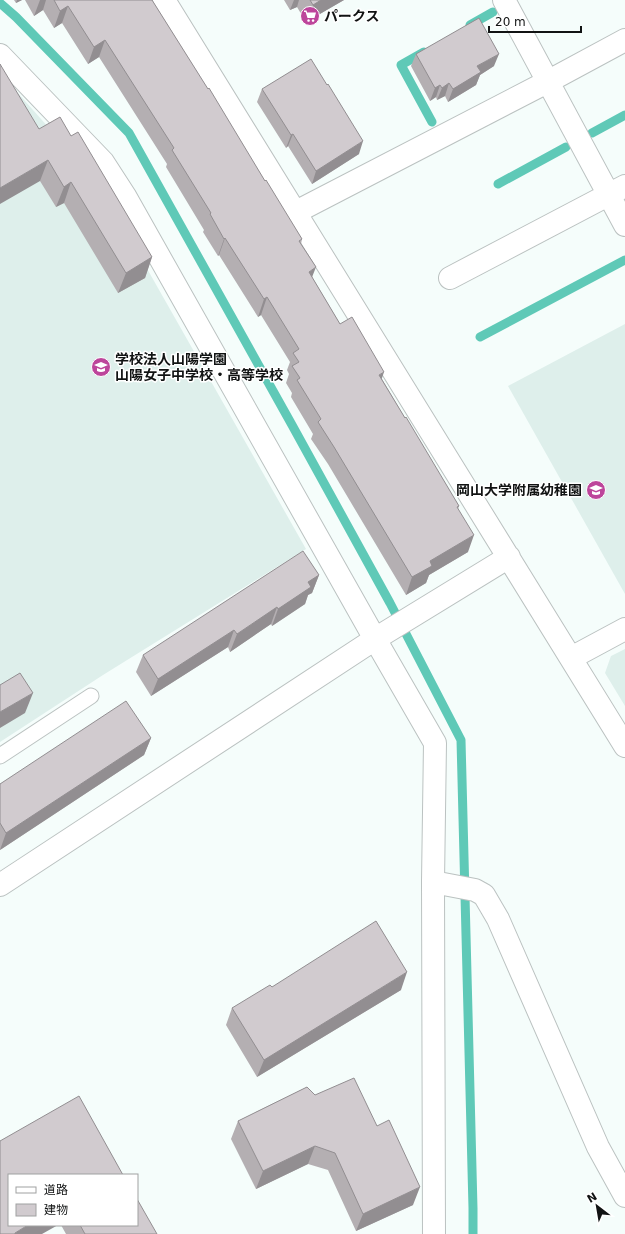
<svg xmlns="http://www.w3.org/2000/svg" width="625" height="1234" font-family="'DejaVu Sans','Noto Sans JP',sans-serif">
	<style>
		.built { fill: #deefeb }
		.lines { fill: none; stroke-linecap: round; stroke-linejoin: round }
		.stream { stroke: #5fc9b7; stroke-width: 9 }
		.lane-casing { stroke: #bbc2c1; stroke-width: 17 }
		.street-casing { stroke: #bbc2c1; stroke-width: 24 }
		.lane { stroke: #fff; stroke-width: 15 }
		.street { stroke: #fff; stroke-width: 22 }
		.wall { fill: #b4afb2 }
		.shaded-wall { fill: #928e91 }
		.building { fill: #d1cbcf; stroke: #928e91 }
		.labels { text-anchor: middle; dominant-baseline: central; stroke-width: 3; stroke-linejoin: round; paint-order: stroke }
		.poi-label { font-size: 14px; font-weight: bold; fill: #111313; stroke: #fff; text-anchor: start }
	</style>
	<rect width="100%" height="100%" fill="#f5fdfb"/>
	<path class="built" d="M0,73l99,111 207,365 -203,126 -103,67z
		M625,324v270l-117,-208z
		M625,649v57l-20,-33 6,-17z"/>
	<g class="lines">
		<path class="stream" d="M0,3l16,14 113,116 163,292 98,178 71,137 12,468v26
			M470,25l23,-13
			M424,52l-23,13 31,57
			M592,133l33,-18
			M498,184l68,-37
			M480,337l145,-77"/>
		<defs>
			<path id="lane" d="M0,756l91,-60"/>
			<path id="street" d="M164,0l461,746
				M504,0l121,225
				M0,55l103,107 22,34 250,443 60,104 -2,139 1,352
				M296,212l253,-131 76,-41
				M450,278l175,-92
				M571,658l54,-29
				M433,882l42,8 9,5 14,24 100,228 27,49
				M0,885l375,-246 134,-82"/>
		</defs>
		<use href="#lane" class="lane-casing"/>
		<use href="#street" class="street-casing"/>
		<use href="#lane" class="lane"/>
		<use href="#street" class="street"/>
	</g>
	<path class="wall" d="M14,0h8l-6,3z
		M25,0h127l113,181 37,58 -1,5 11,33 28,47 42,55 23,39 54,88 -1,3 10,43 -39,23 -3,8 -20,12 -78,-131 -17,-25 2,-5 -22,-37 1,-4 -6,-10 3,-9 -2,-4 3,-8 -29,-47 -3,2 -39,-62 -1,1 -15,-24 1,-2 -38,-63 1,-3 -68,-107 -11,7 -26,-41 -8,5 -11,-18 -9,6z
		M284,0h60l-38,22 -9,-15 -7,3z
		M416,54l78,12 -14,9 -4,10 -28,17 -3,-6 -8,4 -1,-3 -6,4 -19,-35z
		M262,89l97,65 -47,30 -24,-38 -2,2 -29,-46z
		M39,129l32,7 81,121 -7,21 -27,15 -54,-90 -8,4 -16,-26z
		M319,575l-7,18 -4,2 -3,9 -33,22 -1,-2 -41,28 -2,-5 -77,49 -15,-24 7,-17z
		M151,738l-7,17 -144,95v-66z
		M272,987l129,3 -144,87 -31,-52 6,-17z
		M307,1087l106,118 -57,26 -28,-61 -20,-6 -52,25 -25,-50 7,-18z
		M61,1225h76l20,9h-91z"/>
	<path class="shaded-wall" d="M17,0h5l-6,3z
		M40,0h6l-3,10 -9,6z
		M294,0h5l-2,7 -7,3z
		M321,0h23l-38,22 7,-17z
		M68,6l-6,17 -8,5 6,-17z
		M105,40l-6,17 -11,7 6,-17z
		M499,54l-5,12 -14,9 -4,10 -28,17 5,-13 24,-23z
		M449,83l-4,13 -8,4 5,-12z
		M440,85l-4,12 -6,4 5,-13z
		M293,134l-5,12 -2,2 5,-13z
		M363,141l-4,13 -47,30 4,-13z
		M48,160l-8,21 -40,23v-16z
		M71,182l-7,21 -8,4 8,-20z
		M225,238l-6,17 -1,1 6,-17z
		M152,257l-7,21 -27,15 8,-20z
		M316,267l-7,18v-13z
		M267,297l-6,18 -3,2 6,-18z
		M384,372l-6,18 1,-15z
		M474,535l-6,17 -39,23 -3,8 -20,12 6,-18 18,-16z
		M319,575l-7,18 -4,2 -3,9 -33,22 6,-17 30,-27z
		M277,607l-6,17 -41,28 7,-18z
		M234,630l-6,17 -77,49 7,-17z
		M33,693l-8,20 -25,15v-16z
		M151,738l-7,17 -144,95 6,-17z
		M407,972l-6,18 -144,87 7,-17z
		M315,1146l-7,18 -52,25 7,-18z
		M420,1187l-7,18 -57,26 7,-17z
		M28,1225h30l-16,9h-28l1,-1z"/>
	<path class="building" d="M54,0h98l56,89 1,-1 56,93 1,-1 36,59 -3,2 17,26 -7,5 31,52 12,-7 32,55 -5,3 26,43 1,-1 53,89 -2,1 17,28 -44,26 2,5 -20,11 -78,-130 -16,-25 3,-3 -24,-39 3,-2 -8,-12 7,-4 -6,-9 6,-4 -32,-52 -3,2 -39,-61 -1,1 -14,-25 1,-1 -39,-63 2,-2 -69,-108 -11,7 -26,-41 -8,5z
		M310,0h11l-8,5z
		M479,18l20,36 -22,12 4,6 -28,17 -4,-6 -7,5 -2,-3 -5,3 -19,-34z
		M311,59l16,26 1,-1 35,57 -47,30 -23,-37 -2,1 -29,-46z
		M0,64l39,65 21,-12 11,19 7,-4 74,125 -26,16 -55,-91 -7,5 -16,-27 -48,28z
		M303,551l16,24 -11,7 3,5 -33,22 -1,-2 -40,27 -3,-4 -76,49 -15,-24z
		M20,673l13,20 -33,19v-27z
		M126,701l25,37 -145,95 -6,-10v-39z
		M376,921l31,51 -143,88 -32,-52 38,-23 2,2z
		M354,1078l23,48 12,-6 31,67 -57,27 -28,-61 -20,-7 -52,25 -25,-50 69,-34 8,8z
		M79,1096l44,79h-114v50h19l-13,8v1h-15v-93z
		M137,1199l20,35h-72l-5,-9h57z"/>
	<defs>
		<symbol id="supermarket-disc" viewBox="-11 -11 22 22"><circle r="9.5" fill="#bd459b" stroke="#fff"/><path d="M-6-5.5h2.5l.6 2H6L4.5 2H-2.5L-4.4-4H-6ZM-1.5 3.2a1.3 1.3 0 1 0 .1 0ZM3 3.2a1.3 1.3 0 1 0 .1 0Z" fill="#fff"/></symbol>
		<symbol id="school-disc" viewBox="-11 -11 22 22"><circle r="9.5" fill="#bd459b" stroke="#fff"/><path d="M0-5L7-2L0 1L-7-2ZM-4 1L0 2.5L4 1V4Q0 6-4 4Z" fill="#fff"/></symbol>
	</defs>
	<g fill-rule="evenodd">
		<use href="#supermarket-disc" x="299" y="5" width="22" height="22"/>
		<use href="#school-disc" x="90" y="356" width="22" height="22"/>
		<use href="#school-disc" x="585" y="479" width="22" height="22"/>
	</g>
	<g class="labels">
		<g class="poi-label">
			<text x="324" y="16">パークス</text>
			<text x="115" y="359">学校法人山陽学園<tspan x="115" dy="16">山陽女子中学校・高等学校</tspan></text>
			<text x="582" y="490" text-anchor="end">岡山大学附属幼稚園</text>
		</g>
	</g>
	<rect x="8" y="1174" width="130" height="52" fill="#ffffff" stroke="#a0a1a1"/>
	<rect x="16" y="1187" width="20" height="6" fill="#ffffff" stroke="#a0a1a1"/>
	<text x="44" y="1194" font-size="12" fill="#111313">道路</text>
	<rect x="16" y="1204" width="20" height="12" fill="#d1cbcf" stroke="#a0a1a1"/>
	<text x="44" y="1214" font-size="12" fill="#111313">建物</text>
	<g transform="translate(597 1206) rotate(329)" stroke="#ffffff" stroke-width="3" paint-order="stroke">
	<path d="M0-3L7 15L0 10L-7 15Z" fill="#111313"/>
	<text y="-6" font-size="11" font-weight="bold" text-anchor="middle" fill="#111313">N</text>
	</g>
	<path d="M489 26v6h92v-6" fill="none" stroke="#111313" stroke-width="2"/>
	<text x="495" y="26" font-size="12" fill="#111313" stroke="#ffffff" stroke-width="3" paint-order="stroke">20 m</text>
</svg>
